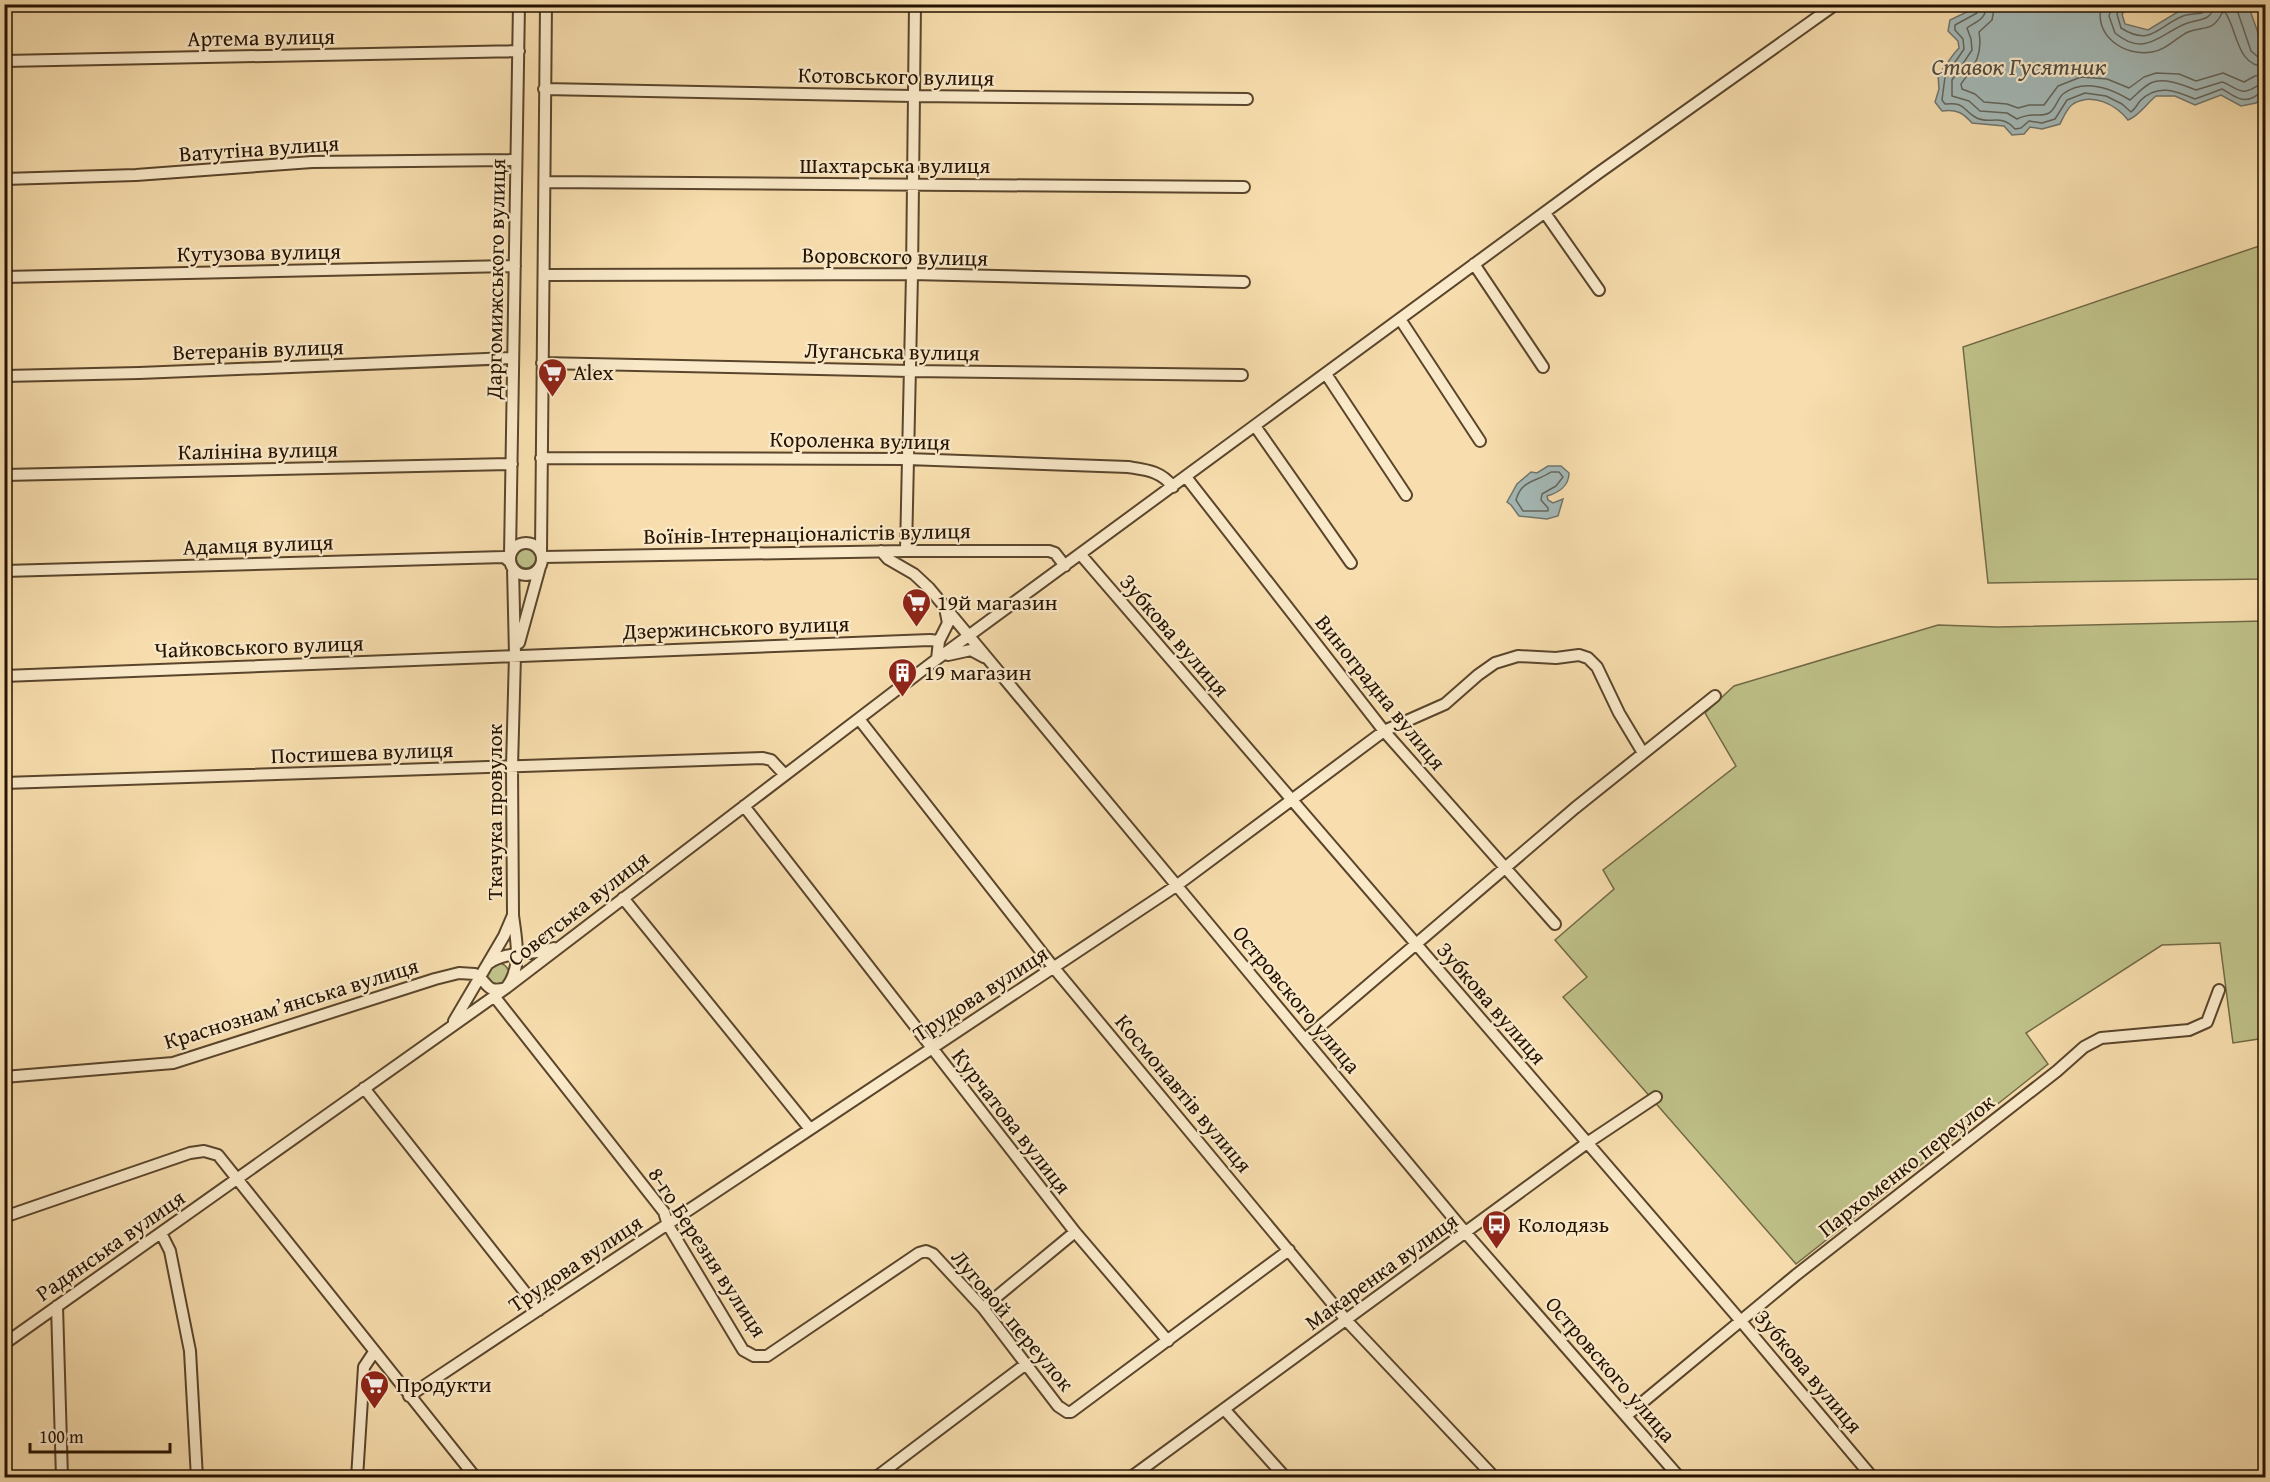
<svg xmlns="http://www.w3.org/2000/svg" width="2270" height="1482" font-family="'Gentium Book Plus',serif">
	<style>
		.green { fill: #bfc189; stroke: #726a45; stroke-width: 1.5 }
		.water { fill: #a4b9b7; stroke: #71766e; stroke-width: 1.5 }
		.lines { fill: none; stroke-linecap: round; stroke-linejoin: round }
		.shore { stroke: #64665c; stroke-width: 1.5 }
		.minor-casing { stroke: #5a452c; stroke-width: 14 }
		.minor { stroke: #faeaca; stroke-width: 10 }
		.labels { text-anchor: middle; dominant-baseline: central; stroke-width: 4.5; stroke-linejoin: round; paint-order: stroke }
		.street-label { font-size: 22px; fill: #251201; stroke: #faeaca }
		.poi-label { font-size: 22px; fill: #251201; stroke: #faeaca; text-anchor: start }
		.water-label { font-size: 24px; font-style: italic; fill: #514c41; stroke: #faeaca }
	</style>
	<rect width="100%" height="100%" fill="#f8deae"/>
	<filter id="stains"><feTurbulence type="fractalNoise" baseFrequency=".00333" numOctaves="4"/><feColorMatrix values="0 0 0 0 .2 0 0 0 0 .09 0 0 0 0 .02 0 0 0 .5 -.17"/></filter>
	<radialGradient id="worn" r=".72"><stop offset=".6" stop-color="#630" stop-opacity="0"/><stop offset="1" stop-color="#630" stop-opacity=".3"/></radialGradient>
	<path class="green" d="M2265,244v335l-277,4 -25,-236z
		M516 558a10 10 0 1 1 20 0a10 10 0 1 1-20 0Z
		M2265,621v417l-32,5 -13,-100 -58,2 -136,88 22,31 -252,200 -233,-267 24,-20 -32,-37 59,-51 -11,-19 133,-104 -31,-53 29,-27 204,-61 59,2z
		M487 974a11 11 0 1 1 22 0a11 11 0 1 1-22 0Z"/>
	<path class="water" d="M1972,5h159l-9,9 3,10 23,6 33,-20 30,-5h37l17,47v43l-9,8 -15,3 -20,-11 -26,10 -20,-9h-19c-10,8 -16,19 -28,24 -12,-15 -35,-28 -55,-16 -6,4 -10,14 -13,20l-18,5 -12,-2 -6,7 -12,1 -8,-9 -32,-3c-9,-10 -15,-14 -30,-12l-7,-9 4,-13 -1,-15c9,-8 12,-17 21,-26l-1,-7 -10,-10 2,-11 23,-11z
		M1548,466h13l8,7c0,13 -11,20 -22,23l1,4 5,3 10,-4 -5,17 -11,3 -28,-3 -8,-11 -4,-3 10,-18 14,-12 6,1z"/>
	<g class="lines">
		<path class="shore" d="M1979,4l-2,9 -22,12v5l8,9 1,10 -19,28 -3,23 3,4c20,-2 17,5 30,13 14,9 25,-5 40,12l6,-1 8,-7 13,2 13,-4 12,-19 18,-7 21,3 16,8 9,8c4,-3 6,-7 9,-11 17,-18 36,-10 55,-2l27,-10c10,5 18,14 30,9 5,-2 7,-6 14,-7
			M1986,4c1,15 -9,17 -19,24l4,11 1,11 -20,30v16l17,5 11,10 27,2 10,6c15,-8 23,-1 32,-6 7,-4 8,-14 14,-19 21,-16 47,-6 67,6 6,-5 12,-12 19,-16 14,-8 34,1 47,6l26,-8c8,2 17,11 24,9 8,-1 11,-7 20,-8
			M1995,4l-3,16 -13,12c4,24 -5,34 -18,52l1,5 13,5 9,8 23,2 11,4 11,-3h15l14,-19 23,-9 26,2 22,9 15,-11 12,-4 23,1 17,7 27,-8 21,9 11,-6 11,-2
			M2102,4c-10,31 22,53 50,48 14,-2 24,-14 36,-20 16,-6 25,0 34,-19l3,-1c13,19 11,54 41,55
			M2113,4l-4,12 6,17c30,25 45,1 70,-9 13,-6 27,-1 29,-20
			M2122,4l-5,10 4,14c30,19 37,-2 62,-12 6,-2 13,-2 19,-3l4,-9
			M2235,4l16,47 7,6 8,1
			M1551,472h8l4,5 -7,9 -14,8 -1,6 7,8v3h-25l-7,-11c5,-20 20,-18 35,-28z"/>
		<defs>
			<path id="minor" d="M1226,4l23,1
				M4,61l515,-10
				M544,89l369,7 334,3
				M4,179l132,-4 176,-13 204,-2
				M545,182l699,5
				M1545,213l54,77
				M1474,264l69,103
				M545,275l367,-1 332,8
				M4,277l511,-11
				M1400,319l80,122
				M542,363l368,8 332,4
				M1326,374l80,121
				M4,376l135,-3 374,-15
				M1255,426l96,137
				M541,458l366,1 221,8c19,3 33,4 45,20
				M4,475l508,-11
				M1186,477l198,254 171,193
				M510 559a16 16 0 1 1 32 0a16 16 0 1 1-32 0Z
				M881,551l7,8 26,15 15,14 536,644 215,246
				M906,551l6,-277 3,-270
				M541,552l5,-548
				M510,555l9,-551
				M1081,555l659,765 133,158
				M543,557l363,-6h143l6,2 10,13
				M4,571l500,-14 6,5
				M939,641l9,-18 -3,-15
				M519,643l21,-76
				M948,655l23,-5 13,7
				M4,676l926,-36 9,1 -2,18
				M859,719l195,249 293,353 148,157
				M4,783l759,-25 8,2 14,15
				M744,806l331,426 93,109
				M623,898l187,231
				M489,963c19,-13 44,-7 65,-15
				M494,996l170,216 4,13 75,125 11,6h13l152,-103 7,-2 7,3 50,54 75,98 9,6h4l218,-162
				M454,1021l50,-85 9,-21 -1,-148 3,-112 -2,-87
				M1305,1039l270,-231 140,-112
				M4,1077l169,-14 262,-84 24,-6 16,1c14,8 10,20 31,14 17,-21 10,-48 7,-73
				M364,1088l175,222
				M4,1217l186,-64 14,-2 14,4 258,323
				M161,1233l9,18 20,100 7,127
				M57,1306l5,172
				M983,1308l92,-76
				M4,1344l502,-356 431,-329 660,-485 239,-170
				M409,1396l767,-510 208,-155 61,-27 33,-29 17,-12 23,-7 38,2 23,-3 9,3 9,9 22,46 24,40
				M1224,1409l62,69
				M1626,1416l170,-141 261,-204 27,-24 17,-9 88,-8 18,-8 12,-32
				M357,1478l7,-111 10,-15
				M875,1478l151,-114
				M1130,1478l457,-335 69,-46"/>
		</defs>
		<use href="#minor" class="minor-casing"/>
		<use href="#minor" class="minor"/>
	</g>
	<defs>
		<symbol id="supermarket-pin" viewBox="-11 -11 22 30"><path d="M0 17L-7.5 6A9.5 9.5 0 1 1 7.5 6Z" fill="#8f2418" stroke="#faeaca"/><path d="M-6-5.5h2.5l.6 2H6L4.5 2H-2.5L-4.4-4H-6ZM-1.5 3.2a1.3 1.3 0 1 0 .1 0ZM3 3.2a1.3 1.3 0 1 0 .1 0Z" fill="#fff"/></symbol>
		<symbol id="building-pin" viewBox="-11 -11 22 30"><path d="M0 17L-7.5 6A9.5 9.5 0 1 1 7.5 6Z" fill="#8f2418" stroke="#faeaca"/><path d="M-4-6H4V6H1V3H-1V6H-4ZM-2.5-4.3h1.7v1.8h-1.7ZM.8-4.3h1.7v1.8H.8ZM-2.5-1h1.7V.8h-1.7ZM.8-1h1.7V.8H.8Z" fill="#fff"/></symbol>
		<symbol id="bus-pin" viewBox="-11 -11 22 30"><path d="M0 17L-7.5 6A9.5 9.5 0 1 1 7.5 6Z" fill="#8f2418" stroke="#faeaca"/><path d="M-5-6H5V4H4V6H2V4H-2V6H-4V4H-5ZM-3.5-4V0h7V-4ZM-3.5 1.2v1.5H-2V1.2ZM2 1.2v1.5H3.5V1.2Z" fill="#fff"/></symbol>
	</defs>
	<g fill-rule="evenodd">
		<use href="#supermarket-pin" x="536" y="356" width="33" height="45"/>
		<use href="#supermarket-pin" x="900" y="586" width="33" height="45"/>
		<use href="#building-pin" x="886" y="656" width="33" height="45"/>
		<use href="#bus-pin" x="1480" y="1208" width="33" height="45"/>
		<use href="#supermarket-pin" x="358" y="1368" width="33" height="45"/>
	</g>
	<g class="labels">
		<g class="street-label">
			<text transform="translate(261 37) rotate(-1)">Артема вулиця</text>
			<text transform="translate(896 76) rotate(1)">Котовського вулиця</text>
			<text transform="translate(259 148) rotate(-4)">Ватутіна вулиця</text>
			<text x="895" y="165">Шахтарська вулиця</text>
			<text transform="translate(259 252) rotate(-1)">Кутузова вулиця</text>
			<text transform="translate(895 256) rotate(1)">Воровского вулиця</text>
			<text transform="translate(495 279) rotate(-89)">Даргомижського вулиця</text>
			<text transform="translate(258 349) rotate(-2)">Ветеранів вулиця</text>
			<text transform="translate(892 351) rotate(1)">Луганська вулиця</text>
			<text transform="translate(860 440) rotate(1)">Короленка вулиця</text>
			<text transform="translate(258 450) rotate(-1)">Калініна вулиця</text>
			<text transform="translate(807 533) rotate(-1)">Воїнів-Інтернаціоналістів вулиця</text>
			<text transform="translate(258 544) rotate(-2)">Адамця вулиця</text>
			<text transform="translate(736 627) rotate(-2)">Дзержинського вулиця</text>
			<text transform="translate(1175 635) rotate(49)">Зубкова вулиця</text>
			<text transform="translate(259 646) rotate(-2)">Чайковського вулиця</text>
			<text transform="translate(1381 692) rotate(51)">Виноградна вулиця</text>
			<text transform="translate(362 752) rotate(-2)">Постишева вулиця</text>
			<text transform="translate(494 812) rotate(-90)">Ткачука провулок</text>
			<text transform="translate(578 908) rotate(-38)">Совєтська вулиця</text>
			<text transform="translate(980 993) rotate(-33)">Трудова вулиця</text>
			<text transform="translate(1297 999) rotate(50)">Островского улица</text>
			<text transform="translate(291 1003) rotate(-17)">Краснознамʼянська вулиця</text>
			<text transform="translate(1492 1003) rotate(49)">Зубкова вулиця</text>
			<text transform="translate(1184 1093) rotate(50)">Космонавтів вулиця</text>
			<text transform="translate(1012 1121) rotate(52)">Курчатова вулиця</text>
			<text transform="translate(1906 1165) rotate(-38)">Пархоменко переулок</text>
			<text transform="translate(110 1245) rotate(-35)">Радянська вулиця</text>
			<text transform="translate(708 1252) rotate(57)">8-го Березня вулиця</text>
			<text transform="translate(575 1263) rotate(-34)">Трудова вулиця</text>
			<text transform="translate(1381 1271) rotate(-36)">Макаренка вулиця</text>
			<text transform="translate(1013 1320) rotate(50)">Луговой переулок</text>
			<text transform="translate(1611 1369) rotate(49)">Островского улица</text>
			<text transform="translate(1809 1371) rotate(50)">Зубкова вулиця</text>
		</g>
		<g class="poi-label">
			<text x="573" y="372">Alex</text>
			<text x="937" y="602">19й магазин</text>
			<text x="924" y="672">19 магазин</text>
			<text x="1518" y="1224">Колодязь</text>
			<text x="396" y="1384">Продукти</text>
		</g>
		<g class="water-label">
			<text x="2019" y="66">Ставок Гусятник</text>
		</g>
	</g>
	<rect width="2270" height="1482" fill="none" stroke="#f8deae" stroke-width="24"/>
	<rect x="6" y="6" width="2258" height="1470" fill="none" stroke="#251201" stroke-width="3"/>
	<rect x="12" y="12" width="2246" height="1458" fill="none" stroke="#251201" stroke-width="1.5"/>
	<path d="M30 1443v9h140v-9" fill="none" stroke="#251201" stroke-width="3"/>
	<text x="39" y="1443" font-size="18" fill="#251201" stroke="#faeaca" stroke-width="4.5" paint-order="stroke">100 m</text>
	<rect width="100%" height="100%" filter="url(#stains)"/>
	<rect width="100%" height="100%" fill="url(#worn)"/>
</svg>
